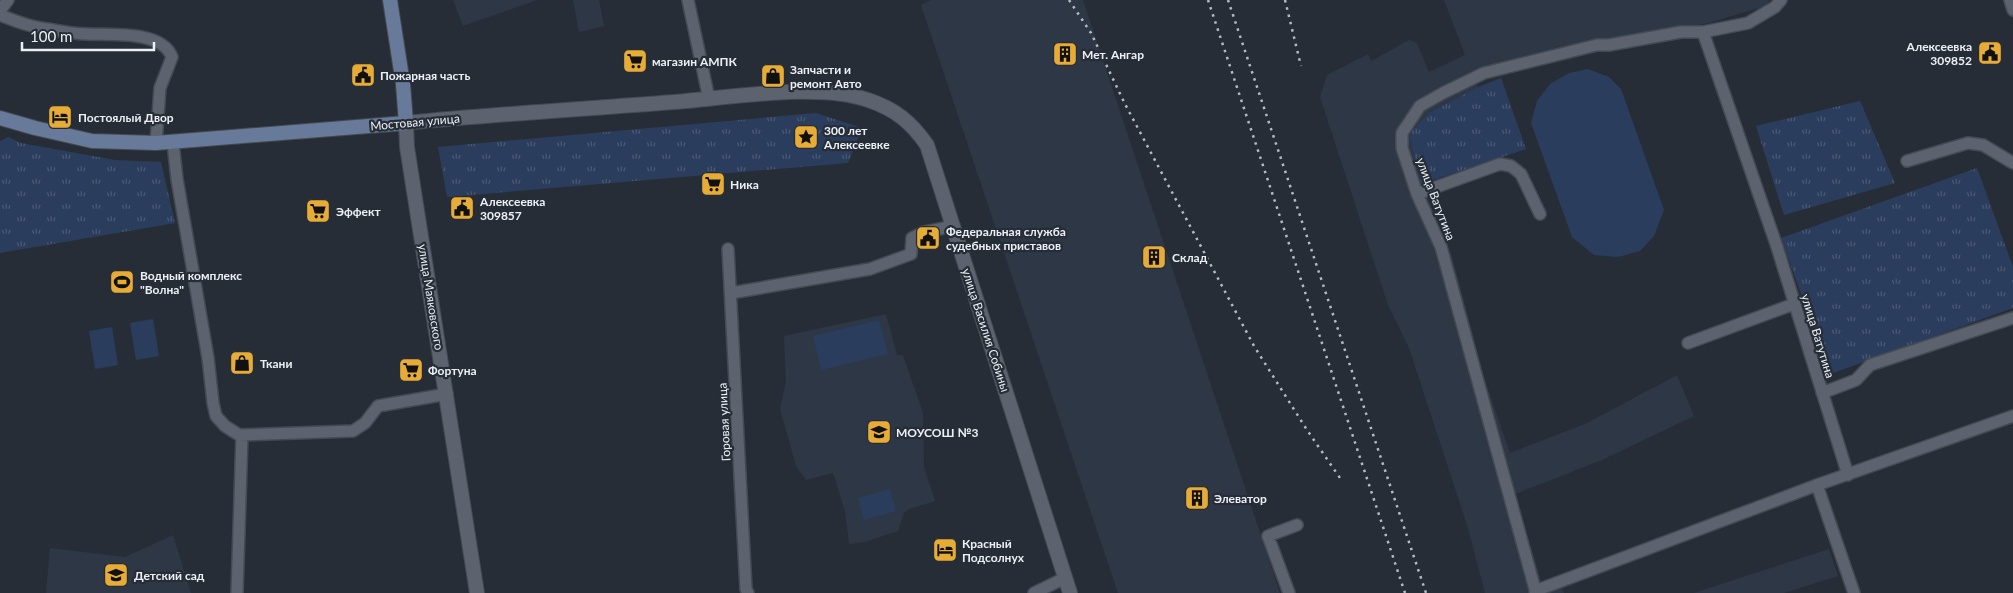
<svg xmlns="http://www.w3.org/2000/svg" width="2013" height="593" font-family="Lato,sans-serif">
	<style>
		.built { fill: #2e3746 }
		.grass { fill: url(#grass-tufts) }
		.pitch { fill: #2b3d5c }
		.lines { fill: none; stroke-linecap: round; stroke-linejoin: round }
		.minor-casing { stroke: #454a52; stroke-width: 14 }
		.tertiary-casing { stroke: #454a52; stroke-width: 16 }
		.secondary-casing { stroke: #454a52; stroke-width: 16 }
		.minor { stroke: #5c636e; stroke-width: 11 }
		.tertiary { stroke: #5c636e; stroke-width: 14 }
		.secondary { stroke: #687a99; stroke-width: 14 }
		.rail { stroke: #b6bbc2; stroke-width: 2.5; stroke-dasharray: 2.5 5; stroke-linecap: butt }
		.labels { text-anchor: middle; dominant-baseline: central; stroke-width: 4.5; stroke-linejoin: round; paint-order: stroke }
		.poi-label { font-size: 12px; font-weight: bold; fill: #ecf0f6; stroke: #272d37; text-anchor: start }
		.street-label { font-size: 12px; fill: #ecf0f6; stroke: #272d37 }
	</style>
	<defs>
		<pattern id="grass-tufts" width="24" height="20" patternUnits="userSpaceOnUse" patternTransform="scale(1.25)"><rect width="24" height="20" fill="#2b3d5c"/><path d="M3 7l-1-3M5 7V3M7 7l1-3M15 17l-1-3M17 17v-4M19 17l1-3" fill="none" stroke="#4a5974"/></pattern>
	</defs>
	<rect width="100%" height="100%" fill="#272d37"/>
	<path class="built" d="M453,0h84l-74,26z
		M573,0h26l5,26 -25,6z
		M931,0h152l197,593h-162l-197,-588z
		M1444,0h326l-5,6 -56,17 -112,22 1,6 -123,30 3,6 -49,26 -20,21 12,50 31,72 33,124 25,73 75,-29 92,-49 17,41 -92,44 -87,34 27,90 16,-6 6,15h-79l-17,-65 -59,-180 -21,-43 -68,-208 7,-22 41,-21 3,7 38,-21 8,3 12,29 36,-17z
		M886,314l11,41h6l20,58 1,54 11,34 -26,8 -5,4 -6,18 -33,11 -16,2 -4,-33 -12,-38 -27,7 -10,-14 -16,-57 6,-28 -2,-45z
		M173,535l18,58h-145l4,-45 75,9z
		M1829,549l9,27 -54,17h-90z"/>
	<path class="grass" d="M1501,78l25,71 -105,35 -12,-50 20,-21 49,-26z
		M1860,101l35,82 -111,32 -28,-89z
		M816,113l46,15 -14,35 -401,34 -9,-50z
		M8,137l13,6 94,17 46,2 14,61 -175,30v-112z
		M1977,168l36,99v41l-183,66 -49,-136z"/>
	<path class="pitch" d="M1588,69l21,8 12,12 43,121 -10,26 -14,15 -22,6 -24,-2 -22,-18 -41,-114 6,-22 13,-17 19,-11z
		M153,319l6,37 -23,4 -6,-37z
		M879,320l9,34 -67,16 -8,-34z
		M112,327l6,38 -23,4 -6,-38z
		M890,489l6,22 -32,9 -6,-22z"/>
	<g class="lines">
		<defs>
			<path id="minor" d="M688,0l21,99
				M2010,0l3,10
				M0,11l8,-11
				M0,15c13,5 27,11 41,13 15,2 31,6 46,6 23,1 75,-4 85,23l-12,31 -4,55
				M1703,32l74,215 71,228
				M173,143l4,36 31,179 5,45 3,13 9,10 14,9 114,-4 12,-8 13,-17 69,-12
				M1907,161l61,-18 15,2 30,18
				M1417,194l83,-30 11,2 10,8 19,40
				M728,249l18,340 2,4
				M731,293l139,-24 41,-15 1,-16 12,-6 30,-6
				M1688,343l106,-39
				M1822,393l34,-13 14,-15 143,-47
				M1817,485l37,108
				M1535,591l282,-106 196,-69
				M237,593l5,-158
				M1034,593l31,-15
				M1289,593l-21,-57 29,-11
				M1536,593l-95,-346 -24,-53 -15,-46v-15l18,-27 23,-13 41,-20 113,-28h12l72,-13h22l45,-9 27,-16 6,-7"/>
			<path id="tertiary" d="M477,593l-70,-446 -1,-24c90,-9 179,-14 269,-21 53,-4 143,-20 193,-2 27,9 43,22 59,45l143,448"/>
			<path id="secondary" d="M0,118l35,10 57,13 64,2 250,-20 -3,-39 -13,-84"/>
		</defs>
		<use href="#minor" class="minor-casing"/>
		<use href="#tertiary" class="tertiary-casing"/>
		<use href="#secondary" class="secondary-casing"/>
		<use href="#minor" class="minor"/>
		<use href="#tertiary" class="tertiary"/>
		<use href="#secondary" class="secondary"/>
		<path class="rail" d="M1069,0l22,33 34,71 129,242 53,84 33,48
			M1208,0l197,593
			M1228,0l198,593
			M1285,0l16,66"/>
	</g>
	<defs>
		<symbol id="civic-square" viewBox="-11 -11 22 22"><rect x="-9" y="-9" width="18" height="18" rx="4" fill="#e7ac36" stroke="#272d37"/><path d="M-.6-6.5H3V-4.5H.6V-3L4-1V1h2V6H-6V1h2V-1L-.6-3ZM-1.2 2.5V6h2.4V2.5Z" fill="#111"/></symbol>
		<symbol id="building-square" viewBox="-11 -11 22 22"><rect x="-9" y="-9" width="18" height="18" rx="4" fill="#e7ac36" stroke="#272d37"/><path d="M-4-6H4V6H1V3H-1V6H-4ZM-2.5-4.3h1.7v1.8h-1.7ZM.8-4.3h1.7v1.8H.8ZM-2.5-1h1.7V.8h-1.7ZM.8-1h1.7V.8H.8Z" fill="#111"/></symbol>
		<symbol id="supermarket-square" viewBox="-11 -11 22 22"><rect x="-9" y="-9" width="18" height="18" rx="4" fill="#e7ac36" stroke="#272d37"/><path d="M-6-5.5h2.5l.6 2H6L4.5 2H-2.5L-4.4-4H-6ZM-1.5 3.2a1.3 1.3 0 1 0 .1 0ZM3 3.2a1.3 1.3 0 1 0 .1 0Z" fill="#111"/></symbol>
		<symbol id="shop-square" viewBox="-11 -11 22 22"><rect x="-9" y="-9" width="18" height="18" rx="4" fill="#e7ac36" stroke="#272d37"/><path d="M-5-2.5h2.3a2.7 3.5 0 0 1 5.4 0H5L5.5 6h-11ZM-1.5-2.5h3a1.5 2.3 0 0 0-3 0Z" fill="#111"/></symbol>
		<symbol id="hotel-square" viewBox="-11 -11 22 22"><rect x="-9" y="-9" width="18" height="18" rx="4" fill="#e7ac36" stroke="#272d37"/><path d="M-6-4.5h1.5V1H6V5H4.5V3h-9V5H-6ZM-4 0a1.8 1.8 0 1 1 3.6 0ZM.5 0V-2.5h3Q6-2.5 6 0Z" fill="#111"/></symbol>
		<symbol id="sight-square" viewBox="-11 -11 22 22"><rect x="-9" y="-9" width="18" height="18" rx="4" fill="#e7ac36" stroke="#272d37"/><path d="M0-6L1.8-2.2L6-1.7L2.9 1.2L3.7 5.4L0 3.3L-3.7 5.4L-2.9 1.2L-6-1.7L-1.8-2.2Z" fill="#111"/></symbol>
		<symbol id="stadium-square" viewBox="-11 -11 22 22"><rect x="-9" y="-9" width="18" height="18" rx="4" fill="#e7ac36" stroke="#272d37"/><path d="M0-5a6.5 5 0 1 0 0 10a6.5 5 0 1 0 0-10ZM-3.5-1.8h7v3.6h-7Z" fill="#111"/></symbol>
		<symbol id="school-square" viewBox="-11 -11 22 22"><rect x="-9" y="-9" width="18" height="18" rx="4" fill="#e7ac36" stroke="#272d37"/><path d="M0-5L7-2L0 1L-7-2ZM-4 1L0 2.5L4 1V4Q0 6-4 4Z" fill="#111"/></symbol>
	</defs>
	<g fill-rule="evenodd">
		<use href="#civic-square" x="1976" y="39" width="28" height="28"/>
		<use href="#building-square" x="1051" y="40" width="28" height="28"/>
		<use href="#supermarket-square" x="621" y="47" width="28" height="28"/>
		<use href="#civic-square" x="349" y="61" width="28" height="28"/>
		<use href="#shop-square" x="759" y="62" width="28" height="28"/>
		<use href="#hotel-square" x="46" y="103" width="28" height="28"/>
		<use href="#sight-square" x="792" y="123" width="28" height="28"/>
		<use href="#supermarket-square" x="699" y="170" width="28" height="28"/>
		<use href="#civic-square" x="448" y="194" width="28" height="28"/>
		<use href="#supermarket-square" x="304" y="197" width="28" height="28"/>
		<use href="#civic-square" x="914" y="224" width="28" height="28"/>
		<use href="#building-square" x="1140" y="243" width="28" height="28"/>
		<use href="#stadium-square" x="108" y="268" width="28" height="28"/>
		<use href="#shop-square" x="228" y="349" width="28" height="28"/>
		<use href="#supermarket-square" x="397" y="356" width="28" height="28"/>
		<use href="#school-square" x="865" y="418" width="28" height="28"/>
		<use href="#building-square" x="1183" y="484" width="28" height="28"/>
		<use href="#hotel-square" x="931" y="536" width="28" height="28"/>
		<use href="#school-square" x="102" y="561" width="28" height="28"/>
	</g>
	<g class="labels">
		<g class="poi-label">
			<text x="1972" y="46" text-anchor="end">Алексеевка<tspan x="1972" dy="14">309852</tspan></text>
			<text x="1082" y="54">Мет. Ангар</text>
			<text x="652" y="61">магазин АМПК</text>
			<text x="790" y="69">Запчасти и<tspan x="790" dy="14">ремонт Авто</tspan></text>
			<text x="380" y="75">Пожарная часть</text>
			<text x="78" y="117">Постоялый Двор</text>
			<text x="824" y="130">300 лет<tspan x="824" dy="14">Алексеевке</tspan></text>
			<text x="730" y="184">Ника</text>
			<text x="480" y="201">Алексеевка<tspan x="480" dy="14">309857</tspan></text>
			<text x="336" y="211">Эффект</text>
			<text x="946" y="231">Федеральная служба<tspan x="946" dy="14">судебных приставов</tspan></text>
			<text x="1172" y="257">Склад</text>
			<text x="140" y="275">Водный комплекс<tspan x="140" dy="14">"Волна"</tspan></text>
			<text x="260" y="363">Ткани</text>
			<text x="428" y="370">Фортуна</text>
			<text x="896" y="432">МОУСОШ №3</text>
			<text x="1214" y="498">Элеватор</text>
			<text x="962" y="543">Красный<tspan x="962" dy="14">Подсолнух</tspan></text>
			<text x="134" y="575">Детский сад</text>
		</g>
		<g class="street-label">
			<text transform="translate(415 122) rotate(-5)">Мостовая улица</text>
			<text transform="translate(1436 199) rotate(69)">улица Ватутина</text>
			<text transform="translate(431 297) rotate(81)">улица Маяковского</text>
			<text transform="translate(986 330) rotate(72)">улица Василия Собины</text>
			<text transform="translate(1818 336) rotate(73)">улица Ватутина</text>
			<text transform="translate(724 422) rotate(-93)">Горовая улица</text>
		</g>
	</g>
	<path d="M22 42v8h132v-8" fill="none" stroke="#ecf0f6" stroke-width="2.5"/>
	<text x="30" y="42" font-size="15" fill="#ecf0f6" stroke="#272d37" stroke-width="4" paint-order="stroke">100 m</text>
</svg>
